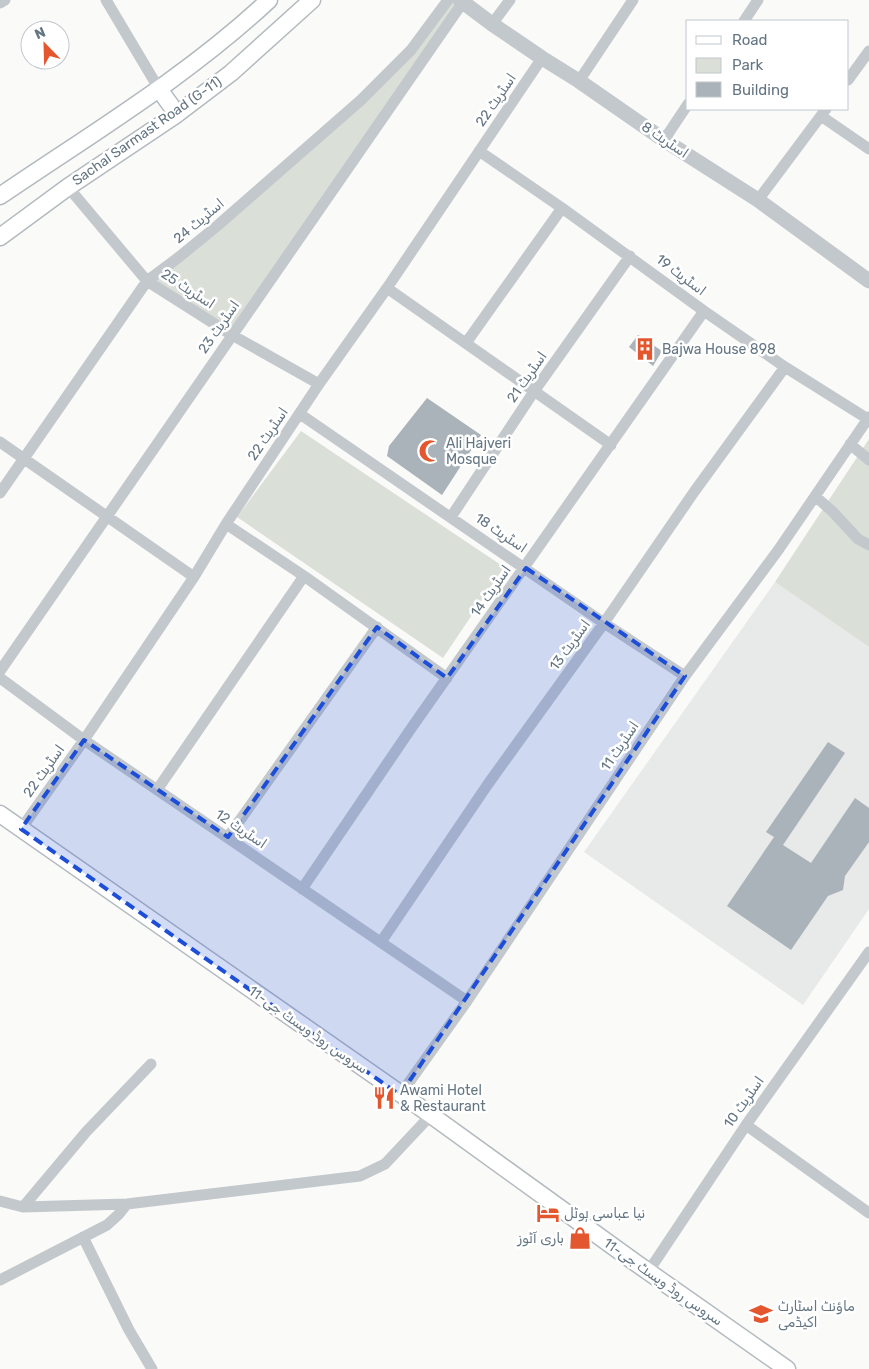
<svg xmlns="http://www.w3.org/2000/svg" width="869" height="1369" font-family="Rubik,Cairo,sans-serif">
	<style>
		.built { fill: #e8e9e9 }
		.green { fill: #dadfd7 }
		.building { fill: #aab3b9 }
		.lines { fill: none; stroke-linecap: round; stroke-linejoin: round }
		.secondary-casing { stroke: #b3babf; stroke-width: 19 }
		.minor { stroke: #c3c8cc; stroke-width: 11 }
		.tertiary { stroke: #c3c8cc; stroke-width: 15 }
		.secondary { stroke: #fff; stroke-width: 16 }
		.marked { fill: #1d4ed8; fill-opacity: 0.2; stroke: #1d4ed8; stroke-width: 4; stroke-dasharray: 10 6; stroke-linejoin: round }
		.labels { text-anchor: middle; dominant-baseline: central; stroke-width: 5; stroke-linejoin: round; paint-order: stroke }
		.street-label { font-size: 14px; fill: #657683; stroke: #fff }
		.poi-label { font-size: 14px; fill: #657683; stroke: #fff; text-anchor: start }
	</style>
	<rect width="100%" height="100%" fill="#fafaf8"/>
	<path class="built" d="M775,582l94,65v262l-66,96 -219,-153z"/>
	<path class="green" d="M452,0l7,3 -228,328 -77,-52 206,-175z
		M301,431l203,136 -61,91 -206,-141z
		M869,439v208l-94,-65z"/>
	<path class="building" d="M638,335l24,16 -9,15 -24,-19z
		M427,398l54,37 -39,60 -55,-39 2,-10z
		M828,742l17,11 -62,92 28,18 44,-65 14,10v34l-24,34 -2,14 -15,6 -37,54 -64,-44 47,-69 -8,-5z"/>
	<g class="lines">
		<defs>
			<path id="secondary" d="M159,89l18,25
				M0,196c91,-62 188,-120 269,-196
				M0,237l68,-50 109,-73 54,-41 81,-73
				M0,814l431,301 205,148 151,106"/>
		</defs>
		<use href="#secondary" class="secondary-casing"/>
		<path class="minor" d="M106,0l53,89
			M0,3l5,-3
			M744,21l14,-21
			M492,24l18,-24
			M848,80l21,-29
			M579,81l54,-81
			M821,116l48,33
			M664,140l24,-36
			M479,151l83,57 142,103 81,56 83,52
			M68,187l79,94 85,54 87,49
			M758,200l68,-91
			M387,288l224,157
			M466,343l96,-135
			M300,414l304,209 81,53
			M0,442l194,135
			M850,444l19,16
			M0,493l147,-212 32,-24 38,-31 144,-126 50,-50 37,-50
			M815,496l17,15 26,28 11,6
			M451,517l84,-127 95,-134
			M226,524l78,52 143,102
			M0,671l463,-669
			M0,678l84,62 383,261
			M157,790l147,-214
			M21,829l63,-89 110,-163 32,-53 93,-140 68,-96 155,-230
			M228,837l149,-210
			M302,889l108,-159 294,-419
			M381,942l107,-158 116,-161 90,-131 91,-125
			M400,1095l67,-94 218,-325 94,-127 90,-132
			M746,1125l123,88
			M0,1201l23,6 104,-3 233,-28 25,-12 46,-49
			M23,1207l63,-75 65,-68
			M83,1237l46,93 23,39
			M648,1272l98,-147 123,-173
			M0,1280l107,-55 11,-10 9,-11"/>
		<path class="tertiary" d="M460,0l32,24 50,34 37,23 85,59 94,60 111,81"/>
		<use href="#secondary" class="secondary"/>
	</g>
	<path class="marked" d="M526,568l159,108 -285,419 -379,-266 63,-89 144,97 149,-210 70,51z"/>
	<defs>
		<symbol id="building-bare" viewBox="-9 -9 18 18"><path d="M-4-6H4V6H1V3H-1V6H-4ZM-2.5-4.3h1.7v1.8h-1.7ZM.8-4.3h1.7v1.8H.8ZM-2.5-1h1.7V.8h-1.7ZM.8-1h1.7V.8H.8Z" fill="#e4572e" stroke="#fff" stroke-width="2.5" paint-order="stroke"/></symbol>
		<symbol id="mosque-bare" viewBox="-9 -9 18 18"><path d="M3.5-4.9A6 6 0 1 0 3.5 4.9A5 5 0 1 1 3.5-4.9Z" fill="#e4572e" stroke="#fff" stroke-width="2.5" paint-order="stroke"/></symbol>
		<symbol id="restaurant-bare" viewBox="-9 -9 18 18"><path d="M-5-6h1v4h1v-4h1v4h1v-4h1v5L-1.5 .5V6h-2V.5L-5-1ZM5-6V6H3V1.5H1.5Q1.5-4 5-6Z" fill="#e4572e" stroke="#fff" stroke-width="2.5" paint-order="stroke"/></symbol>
		<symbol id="hotel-bare" viewBox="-9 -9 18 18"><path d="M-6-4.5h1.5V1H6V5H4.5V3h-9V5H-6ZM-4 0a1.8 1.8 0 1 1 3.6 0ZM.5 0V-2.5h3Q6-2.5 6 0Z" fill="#e4572e" stroke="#fff" stroke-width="2.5" paint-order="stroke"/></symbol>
		<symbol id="shop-bare" viewBox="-9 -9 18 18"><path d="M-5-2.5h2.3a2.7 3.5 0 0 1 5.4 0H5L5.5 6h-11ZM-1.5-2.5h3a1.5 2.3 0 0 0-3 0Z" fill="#e4572e" stroke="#fff" stroke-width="2.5" paint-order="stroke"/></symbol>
		<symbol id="school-bare" viewBox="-9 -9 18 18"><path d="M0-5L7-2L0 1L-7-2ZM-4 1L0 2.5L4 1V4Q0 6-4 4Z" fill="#e4572e" stroke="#fff" stroke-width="2.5" paint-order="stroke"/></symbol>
	</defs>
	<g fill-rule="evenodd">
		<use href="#building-bare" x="629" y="333" width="32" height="32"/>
		<use href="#mosque-bare" x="414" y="435" width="32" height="32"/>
		<use href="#restaurant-bare" x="368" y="1082" width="32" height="32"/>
		<use href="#hotel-bare" x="532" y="1197" width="32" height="32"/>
		<use href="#shop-bare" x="564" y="1222" width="32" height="32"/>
		<use href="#school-bare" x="745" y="1298" width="32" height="32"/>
	</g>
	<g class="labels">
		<g class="street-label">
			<text transform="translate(496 100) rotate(-56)">اسٹریٹ 22</text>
			<text transform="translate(147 131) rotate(-35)">Sachal Sarmast Road (G-11)</text>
			<text transform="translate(665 140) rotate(34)">اسٹریٹ 8</text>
			<text transform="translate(199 221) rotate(-40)">اسٹریٹ 24</text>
			<text transform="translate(681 275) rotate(37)">اسٹریٹ 19</text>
			<text transform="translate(188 289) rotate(33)">اسٹریٹ 25</text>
			<text transform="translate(219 327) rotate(-55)">اسٹریٹ 23</text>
			<text transform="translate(527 377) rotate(-55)">اسٹریٹ 21</text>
			<text transform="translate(268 434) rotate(-56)">اسٹریٹ 22</text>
			<text transform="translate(501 533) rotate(34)">اسٹریٹ 18</text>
			<text transform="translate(491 591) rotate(-55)">اسٹریٹ 14</text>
			<text transform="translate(570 645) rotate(-54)">اسٹریٹ 13</text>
			<text transform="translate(620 746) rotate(-56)">اسٹریٹ 11</text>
			<text transform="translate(44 771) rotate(-55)">اسٹریٹ 22</text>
			<text transform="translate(241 829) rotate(34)">اسٹریٹ 12</text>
			<text transform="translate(308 1030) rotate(35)">سروس روڈ ویسٹ جی-11</text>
			<text transform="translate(744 1102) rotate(-55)">اسٹریٹ 10</text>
			<text transform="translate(663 1282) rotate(35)">سروس روڈ ویسٹ جی-11</text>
		</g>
		<g class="poi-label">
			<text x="662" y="349">Bajwa House 898</text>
			<text x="446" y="443">Ali Hajveri<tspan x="446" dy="16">Mosque</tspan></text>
			<text x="400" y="1090">Awami Hotel<tspan x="400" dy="16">&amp; Restaurant</tspan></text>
			<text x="564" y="1213">نیا عباسی ہوٹل</text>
			<text x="564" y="1238" text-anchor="end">باری آٹوز</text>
			<text x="778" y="1306">ماؤنٹ اسٹارٹ<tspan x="778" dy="16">اکیڈمی</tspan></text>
		</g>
	</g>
	<rect x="686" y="20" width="162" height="90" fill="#ffffff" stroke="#c1c8cd"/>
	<rect x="696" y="36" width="25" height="8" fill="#ffffff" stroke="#c1c8cd"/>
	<text x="732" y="45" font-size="15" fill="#657683">Road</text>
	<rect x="696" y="58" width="25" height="15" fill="#dadfd7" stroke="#c1c8cd"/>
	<text x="732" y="70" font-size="15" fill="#657683">Park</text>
	<rect x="696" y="82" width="25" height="15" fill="#aab3b9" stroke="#c1c8cd"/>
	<text x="732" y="95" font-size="15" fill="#657683">Building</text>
	<g transform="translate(45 45) rotate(337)"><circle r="24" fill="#ffffff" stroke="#c1c8cd"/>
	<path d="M0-4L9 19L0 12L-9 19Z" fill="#e4572e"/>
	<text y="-8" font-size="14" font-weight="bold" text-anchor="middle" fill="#657683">N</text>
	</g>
</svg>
